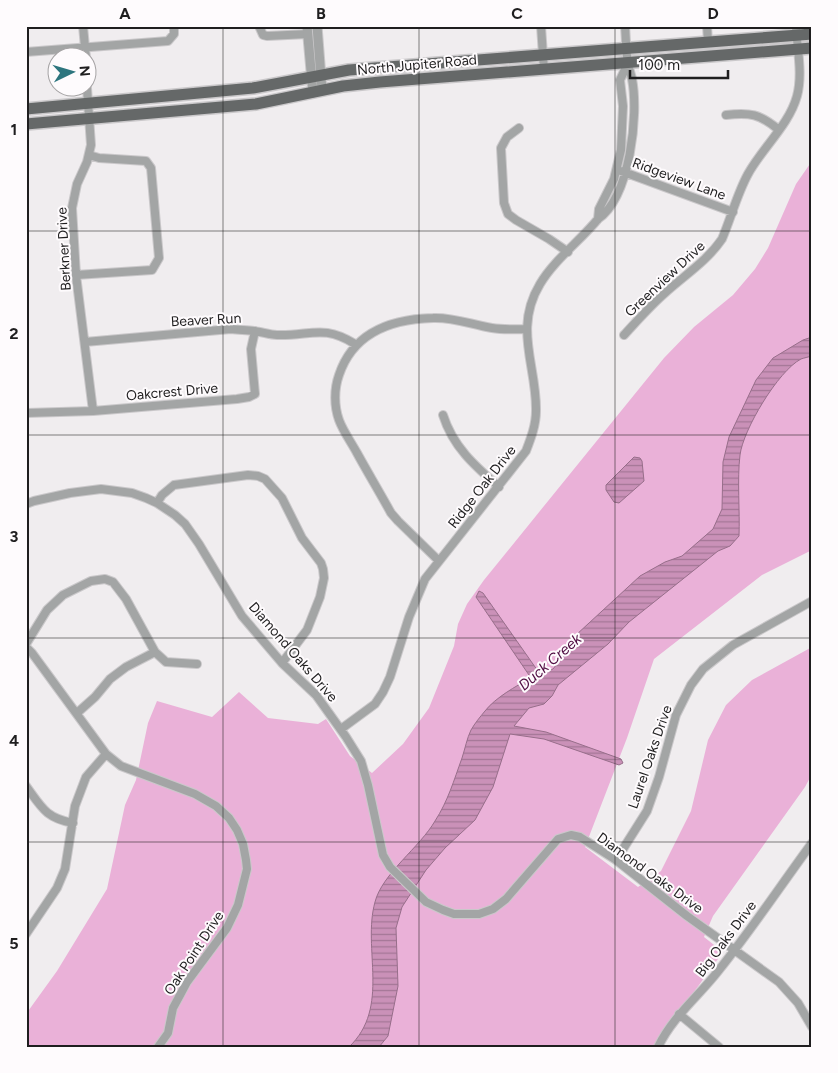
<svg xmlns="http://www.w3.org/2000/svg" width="838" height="1073" font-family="Figtree,sans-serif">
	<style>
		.grass { fill: #eab1d8 }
		.water { fill: url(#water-rules); stroke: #976e8a }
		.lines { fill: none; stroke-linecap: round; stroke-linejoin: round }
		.minor-casing { stroke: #cac8ca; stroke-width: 10 }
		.tertiary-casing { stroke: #cac8ca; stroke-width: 11 }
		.primary-casing { stroke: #cac8ca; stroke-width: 14 }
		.minor { stroke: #a3a5a5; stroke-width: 8 }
		.tertiary { stroke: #a3a5a5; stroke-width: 9 }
		.primary { stroke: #656868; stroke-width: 11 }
		.grid { fill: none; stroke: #1f1e1f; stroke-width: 1; stroke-opacity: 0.55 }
		.labels { text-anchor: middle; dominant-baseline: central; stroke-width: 4; stroke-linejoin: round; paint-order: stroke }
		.street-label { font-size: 14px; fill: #1f1e1f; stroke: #fefbfd }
		.water-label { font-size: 15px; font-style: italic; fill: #4f0b41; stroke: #fefbfd }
		.neatline { fill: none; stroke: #1f1e1f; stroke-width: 2 }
		.grid-label { font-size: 16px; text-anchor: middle; font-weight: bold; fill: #1f1e1f }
	</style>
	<defs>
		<pattern id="water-rules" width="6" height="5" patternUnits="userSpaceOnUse" patternTransform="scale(1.25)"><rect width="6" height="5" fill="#ca91b8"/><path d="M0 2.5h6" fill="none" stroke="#a37695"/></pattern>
	</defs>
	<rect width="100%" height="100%" fill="#f0edef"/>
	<path class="grass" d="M812,161v389l-50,25 -108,84 -27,79 -42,109 53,40 23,-16 30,-60 17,-71 18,-35 26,-25 60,-33v127l-7,13 -92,129 -9,21 19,15 -69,95h-628v-33l31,-43 50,-82 18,-84 11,-25 12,-57 9,-22 55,16 27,-25 29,26 50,6 8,-5 24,37 22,17 31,-29 26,-36 25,-62 4,-22 9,-20 17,-24 180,-222 30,-31 39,-32 22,-26 13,-21 28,-64z"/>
	<path class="water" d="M812,337v19c-4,1 -8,2 -11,3 -23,12 -58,71 -61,96 -3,25 0,56 -1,81l-9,10 -12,5 -89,71 -21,22 -50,41 -6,11 -8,8 -15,4 -15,18 32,6 75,27 2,4 -4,2 -75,-26 -34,-5 -17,53 -18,33 -30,28 -19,22 -24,37 -6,21 2,58 -10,50 -9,11h-30c42,-40 13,-98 26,-145 7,-28 45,-55 60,-81 13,-20 19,-41 27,-63 3,-9 5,-20 9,-28 4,-7 9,-13 14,-19 10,-13 31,-25 46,-33l-55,-81 3,-6 4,2 57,81 13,-5 12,-15 11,-19 64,-59 25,-14 17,-6 31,-27 9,-20 1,-47 6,-25 27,-57 17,-22 30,-18z
		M634,457l6,1 2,3 2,20 -25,22 -5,-1 -8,-12v-5z"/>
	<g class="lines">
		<defs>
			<path id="minor" d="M83,26l3,32
				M259,26l4,9 4,1 41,-2
				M541,26l3,44
				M707,26l1,16
				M26,52l142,-11 6,-7v-8
				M87,88l4,57 -4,17 -10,22 -5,24 4,67 17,136
				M726,115c24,-3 34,-1 53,15
				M519,128l-12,9 -6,11 3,55 4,11 8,6 33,19 19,13
				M621,171l112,41
				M598,219l1,-10 15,-30 7,-29 2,-44 -3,-26 8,-17
				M76,275l76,-5 7,-12 -8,-90 -5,-7 -47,-3 -10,-3
				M624,335c13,-14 26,-29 41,-42 20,-18 42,-32 57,-54 9,-21 15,-45 26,-65 15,-27 41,-49 49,-78 6,-22 0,-48 -1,-70
				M85,342l146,-13c8,1 16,1 23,2 8,1 16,4 23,4 34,1 46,-11 78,9
				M26,413l67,-2 144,-12 12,-2 6,-3 -4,-45 4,-18
				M443,415c10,32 32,51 56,72
				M157,503l5,-8 12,-10 74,-10 10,1 7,3 17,19 20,40 19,25 2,6 1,9 -4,19 -13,33 -25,33
				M26,504l8,-3 36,-8 31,-4 31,4 14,5 11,5 18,12 10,9 14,20 43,72 40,47 34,32 30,42 15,24 7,24 15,70 7,12 36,35 17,8 11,4h25l14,-5 13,-10 52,-60 13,-4 9,2 36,23 71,56 92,66 19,21 14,24
				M439,561l-41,-40 -7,-8c-11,-20 -23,-40 -34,-60 -6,-11 -14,-22 -18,-33 -5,-14 -5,-31 0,-45 14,-42 52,-56 94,-57 21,-1 39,7 59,10 12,2 23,1 35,1
				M26,644l21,-34 16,-15 28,-14 14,-2 8,3 13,17 29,53 11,10 31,2
				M26,647l6,6 74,101 15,12 74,28 21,12 13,12 8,12 6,14 3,16 1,9 -9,36 -11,23 -40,54 -8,15 -6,11 -5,25 -10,14
				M77,713l18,-16 15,-18 16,-12 29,-15
				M341,729l34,-25 8,-12 7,-15 19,-60 16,-38 101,-128c5,-13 10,-26 10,-40 1,-45 -23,-82 4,-127 14,-24 40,-43 58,-65 32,-22 41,-104 34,-140 -1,-5 -3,-10 -4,-15 -2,-12 -2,-25 -3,-38
				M26,786c16,22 20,32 47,37
				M616,860l31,-49 12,-34 17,-62 15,-30 12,-16 30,-24 79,-44
				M26,934l31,-46 8,-19 10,-63 11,-29 20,-23
				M679,1014l40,33
				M658,1047c15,-31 41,-51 61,-77 33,-41 62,-85 93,-127"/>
			<path id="tertiary" d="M307,26l6,67
				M317,26l5,64"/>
			<path id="primary" d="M26,109l227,-21 96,-18 463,-36
				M26,124l230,-20 87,-18 37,-4 432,-34"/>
		</defs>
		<use href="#minor" class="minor-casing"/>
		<use href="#tertiary" class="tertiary-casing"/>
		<use href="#primary" class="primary-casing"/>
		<use href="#minor" class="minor"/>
		<use href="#tertiary" class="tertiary"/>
		<use href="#primary" class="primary"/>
	</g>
	<path class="grid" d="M223,26v1021M419,26v1021M615,26v1021M26,231h786M26,435h786M26,638h786M26,842h786"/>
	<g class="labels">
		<g class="street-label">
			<text transform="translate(417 65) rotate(-5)">North Jupiter Road</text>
			<text transform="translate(679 179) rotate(20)">Ridgeview Lane</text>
			<text transform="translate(64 249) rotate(-93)">Berkner Drive</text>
			<text transform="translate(665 279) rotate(-43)">Greenview Drive</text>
			<text transform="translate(206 320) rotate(-3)">Beaver Run</text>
			<text transform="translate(172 392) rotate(-5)">Oakcrest Drive</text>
			<text transform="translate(482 487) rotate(-52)">Ridge Oak Drive</text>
			<text transform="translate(293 652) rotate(49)">Diamond Oaks Drive</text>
			<text transform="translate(650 757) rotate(-71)">Laurel Oaks Drive</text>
			<text transform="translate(650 873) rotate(36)">Diamond Oaks Drive</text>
			<text transform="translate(726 939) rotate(-53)">Big Oaks Drive</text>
			<text transform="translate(194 953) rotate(-57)">Oak Point Drive</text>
		</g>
		<g class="water-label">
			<text transform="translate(550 662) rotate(-41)">Duck Creek</text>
		</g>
	</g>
	<rect width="838" height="1073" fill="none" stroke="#fefbfd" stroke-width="55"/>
	<g transform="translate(72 72) rotate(85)"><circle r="24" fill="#fefbfd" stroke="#a5a3a4"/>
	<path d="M0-4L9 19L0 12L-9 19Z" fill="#2d757e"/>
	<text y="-8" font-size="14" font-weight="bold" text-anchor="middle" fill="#1f1e1f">N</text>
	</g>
	<path d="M630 70v8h98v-8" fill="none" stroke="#1f1e1f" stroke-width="2.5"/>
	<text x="638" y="70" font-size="15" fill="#1f1e1f" stroke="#fefbfd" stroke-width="4" paint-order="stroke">100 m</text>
	<rect x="28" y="28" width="782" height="1018" class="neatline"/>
	<g class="grid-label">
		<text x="125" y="19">A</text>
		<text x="321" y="19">B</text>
		<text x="517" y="19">C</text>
		<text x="713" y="19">D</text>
		<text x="14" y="135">1</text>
		<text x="14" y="339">2</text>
		<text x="14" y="542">3</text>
		<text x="14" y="746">4</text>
		<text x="14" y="949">5</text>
	</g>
</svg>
